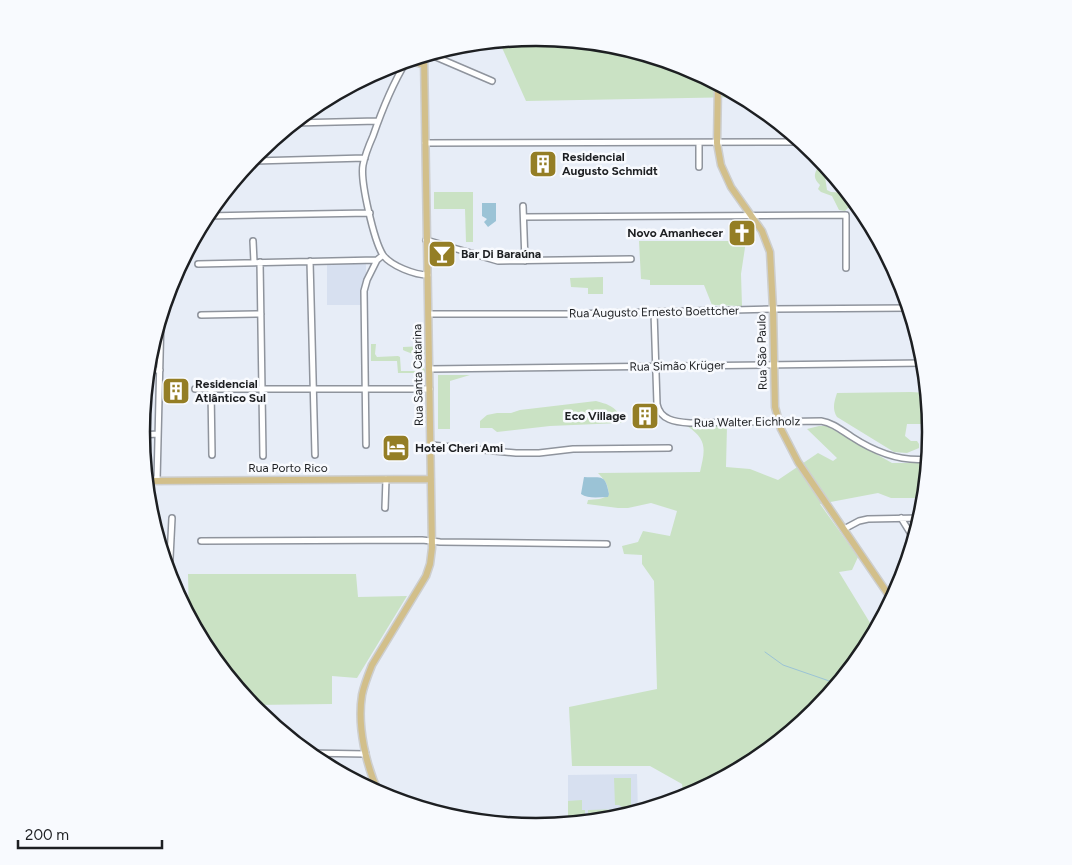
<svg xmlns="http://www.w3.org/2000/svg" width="1072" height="865" font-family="Figtree,sans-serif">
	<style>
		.built { fill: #d7e0f0 }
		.green { fill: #cae2c4 }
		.water { fill: #9bc3d6 }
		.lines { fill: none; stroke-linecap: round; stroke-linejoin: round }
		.stream { stroke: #9bc3d6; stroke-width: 1 }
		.minor-casing { stroke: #8f949d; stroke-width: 8 }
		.major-casing { stroke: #cdcece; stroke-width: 9 }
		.minor { stroke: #fff; stroke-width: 5 }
		.major { stroke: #d2bf8a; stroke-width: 6 }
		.labels { text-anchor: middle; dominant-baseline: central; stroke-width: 5; stroke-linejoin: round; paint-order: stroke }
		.poi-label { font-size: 12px; font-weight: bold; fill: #1d1f22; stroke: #f8fafe; text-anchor: start }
		.street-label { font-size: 12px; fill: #1d1f22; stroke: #f8fafe }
		.rim { fill: none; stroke: #1d1f22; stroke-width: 2.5 }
	</style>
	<rect width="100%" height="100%" fill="#e7edf7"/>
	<path class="built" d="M327,263l39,1v10l-4,10v21h-35z
		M637,774l1,38 -25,8 -45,4v-49z"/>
	<path class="green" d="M536,38l77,7 74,23 55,29 -216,4 -27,-60z
		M825,168l3,3v3l-3,3 2,13 4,2 15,1 2,11 2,1 4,-4 11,12 7,14 -9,-3 2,-5 -5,-7 -12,-4 -3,3 -6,-1 -7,-14 -11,-4 -3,-3 2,-4c-5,-5 -7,-9 -3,-16z
		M434,192h39v50h-7l-1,-33h-31z
		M639,241h107l-5,33 1,32 -30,-1 -8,-20h-54v-5l-9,-1z
		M603,277v17h-15v-6l-17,-1 -1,-9z
		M371,344h5l-1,10 2,3 21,-1 2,1 1,14h15v-7l9,5v4h-27l-1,-12h-26z
		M425,346c0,5 1,9 -4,11l-16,-6 -2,-1v-3z
		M438,375h32l-20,6v48h-12z
		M911,392l16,1 3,31h-23l-2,12 6,5h6l2,3v4l-12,5 -13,-1 -57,-35c-5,-8 -3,-15 0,-24z
		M596,401c15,4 19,6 28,20l-4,2 -70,3 -53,6 -5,-4h-12v-7l7,-6 10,-2h14l9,-3z
		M687,426h40l-1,41 24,2 28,11 40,-27 15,8 4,-3 -30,-29 12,-3h8l65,37h36l-4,35h-33l-13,-5 -58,11 38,53 -6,13 -13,2 36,59 -11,21 -49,60 -60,49 -71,37 -2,-14 -32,-18h-78l-3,-59 88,-18 -3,-108 -12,-17v-9l-18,-1 -2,-8 16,-4 5,-11 27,5 7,-25 -26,-8 -23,5h-10l-31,-4 1,-4c7,-1 16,0 21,-6 -2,-12 -3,-12 -11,-21l102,-1c5,-22 8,-32 -13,-46z
		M188,574h168l2,23 49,-1 -50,82 -25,-2v28l-81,1 -44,-53 -18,-34z
		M614,778h17v27h7v7l-7,2 -12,-9h-4z
		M582,800v10h3v13l-17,1v-23z
		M588,810c13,0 27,-3 38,6l-13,4 -25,2z"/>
	<path class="water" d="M482,203h14v18l-8,6 -4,-5 3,-3 -5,-3z
		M584,477c19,1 21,-3 25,17l-1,3c-9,0 -20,2 -27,-3z"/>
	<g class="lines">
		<path class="stream" d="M765,652l18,13 55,19"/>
		<defs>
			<path id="minor" d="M429,54l63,27
				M406,62c-14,23 -24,48 -33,74 -4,9 -8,19 -10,29 -3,16 11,76 20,90 8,11 32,20 45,20
				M293,123l85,-2
				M425,143l377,-1
				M699,143v24
				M251,161l114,-3
				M523,206l2,55
				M206,216l164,-3
				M524,217l322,-2v53
				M426,240l72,21 133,-2
				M253,241l1,21
				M310,261l5,194
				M260,262l3,194
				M198,264l179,-4
				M654,312l3,92c3,16 18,18 33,19l131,-2c12,2 20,9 31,16 23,15 49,25 76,22
				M429,314h139l205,-5 136,-1
				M201,315l60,-1
				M430,369l494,-6
				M147,370h13
				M195,389h235
				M211,389l1,66
				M141,435l17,-1
				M366,445l-2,-154 3,-11 10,-20 6,-5
				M431,445l85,8h23l34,-4 96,-1
				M157,481l4,-166
				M385,508l1,-29
				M901,518l13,21
				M844,529l15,-8 9,-2 53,-1
				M201,541l221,-1 18,2 167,2
				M169,578l3,-60
				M307,753l59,1"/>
			<path id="major" d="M402,62h13l9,3
				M718,84l-1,59 4,22 10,22 31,44 8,21 3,57 2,98 6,22 17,33 94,138
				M146,481l285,-2
				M380,795c-14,-28 -23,-69 -18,-100 2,-10 6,-20 10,-30l54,-89 4,-12 2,-16 -8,-492"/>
		</defs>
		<use href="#minor" class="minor-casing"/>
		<use href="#major" class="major-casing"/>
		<use href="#minor" class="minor"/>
		<use href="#major" class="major"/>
	</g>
	<defs>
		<symbol id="building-square" viewBox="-11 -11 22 22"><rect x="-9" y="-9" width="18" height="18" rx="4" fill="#947e25" stroke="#f8fafe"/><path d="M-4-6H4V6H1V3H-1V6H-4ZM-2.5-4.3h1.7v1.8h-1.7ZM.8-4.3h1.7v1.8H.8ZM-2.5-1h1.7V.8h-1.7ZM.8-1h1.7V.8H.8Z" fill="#fff"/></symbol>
		<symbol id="church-square" viewBox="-11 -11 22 22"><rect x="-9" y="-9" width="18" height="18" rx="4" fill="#947e25" stroke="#f8fafe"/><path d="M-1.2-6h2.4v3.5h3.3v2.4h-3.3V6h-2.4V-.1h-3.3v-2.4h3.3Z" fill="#fff"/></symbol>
		<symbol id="bar-square" viewBox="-11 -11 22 22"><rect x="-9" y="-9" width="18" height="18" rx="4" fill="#947e25" stroke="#f8fafe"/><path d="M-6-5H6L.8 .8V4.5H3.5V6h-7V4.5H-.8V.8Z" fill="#fff"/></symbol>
		<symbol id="hotel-square" viewBox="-11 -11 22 22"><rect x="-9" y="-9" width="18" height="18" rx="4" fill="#947e25" stroke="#f8fafe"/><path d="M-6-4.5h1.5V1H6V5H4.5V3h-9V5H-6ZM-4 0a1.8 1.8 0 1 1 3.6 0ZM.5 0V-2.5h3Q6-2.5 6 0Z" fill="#fff"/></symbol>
	</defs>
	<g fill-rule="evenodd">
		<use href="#building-square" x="527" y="148" width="32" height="32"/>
		<use href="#church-square" x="726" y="217" width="32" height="32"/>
		<use href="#bar-square" x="426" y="238" width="32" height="32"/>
		<use href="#building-square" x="160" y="375" width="32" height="32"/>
		<use href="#building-square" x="629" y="400" width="32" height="32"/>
		<use href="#hotel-square" x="380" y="432" width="32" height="32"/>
	</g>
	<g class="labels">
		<g class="poi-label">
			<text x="562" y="157">Residencial<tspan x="562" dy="14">Augusto Schmidt</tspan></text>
			<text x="723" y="233" text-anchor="end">Novo Amanhecer</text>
			<text x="461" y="254">Bar Di Baraúna</text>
			<text x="195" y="384">Residencial<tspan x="195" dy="14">Atlântico Sul</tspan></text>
			<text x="626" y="416" text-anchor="end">Eco Village</text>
			<text x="415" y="448">Hotel Cheri Ami</text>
		</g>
		<g class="street-label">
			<text transform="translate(654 312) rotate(-1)">Rua Augusto Ernesto Boettcher</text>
			<text transform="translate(762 352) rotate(-91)">Rua São Paulo</text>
			<text transform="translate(677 366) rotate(-1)">Rua Simão Krüger</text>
			<text transform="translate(418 375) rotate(-91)">Rua Santa Catarina</text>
			<text transform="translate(747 422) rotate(-1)">Rua Walter Eichholz</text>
			<text x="288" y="468">Rua Porto Rico</text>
		</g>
	</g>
	<path d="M0 0H1072V865H0ZM150 432a386 386 0 1 1 772 0a386 386 0 1 1-772 0Z" fill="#f8fafe" fill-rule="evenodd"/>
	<path class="rim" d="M150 432a386 386 0 1 1 772 0a386 386 0 1 1-772 0Z"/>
	<path d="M18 840v8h144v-8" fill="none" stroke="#1d1f22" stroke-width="2.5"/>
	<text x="25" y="840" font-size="15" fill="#1d1f22" stroke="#f8fafe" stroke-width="4" paint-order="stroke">200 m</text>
</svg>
